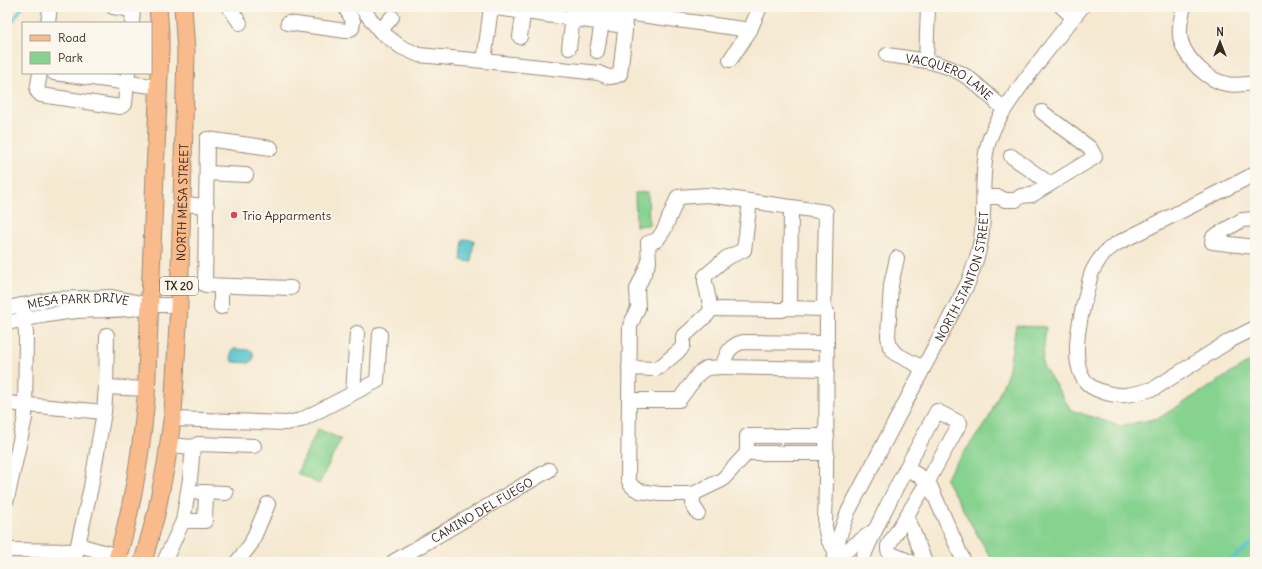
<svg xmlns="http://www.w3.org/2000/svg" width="1262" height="569" font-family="Delius,sans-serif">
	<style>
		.green { fill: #86d28f; stroke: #607e56 }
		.water { fill: #5bc8ce; stroke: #4b7976 }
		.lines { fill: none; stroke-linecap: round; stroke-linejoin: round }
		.stream { stroke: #5bc8ce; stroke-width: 3 }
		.minor-casing { stroke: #988a78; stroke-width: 16 }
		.major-casing { stroke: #988a78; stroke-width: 19 }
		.minor { stroke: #fff; stroke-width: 14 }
		.major { stroke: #fabb8c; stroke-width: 17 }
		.poi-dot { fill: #d1495b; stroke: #fbf7ec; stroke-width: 1.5 }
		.labels { text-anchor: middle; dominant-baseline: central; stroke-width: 4; stroke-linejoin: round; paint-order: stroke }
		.shield { fill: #fbf7ec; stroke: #75685c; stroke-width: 1 }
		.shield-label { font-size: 11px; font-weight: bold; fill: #3b2a1e }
		.street-label { font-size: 12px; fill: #3b2a1e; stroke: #fbf7ec }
		.poi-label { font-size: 12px; fill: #3b2a1e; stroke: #fbf7ec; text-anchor: start }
	</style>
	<rect width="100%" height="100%" fill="#fbf7ec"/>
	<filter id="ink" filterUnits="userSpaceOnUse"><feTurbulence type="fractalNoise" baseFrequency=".025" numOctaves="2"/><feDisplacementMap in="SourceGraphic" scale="8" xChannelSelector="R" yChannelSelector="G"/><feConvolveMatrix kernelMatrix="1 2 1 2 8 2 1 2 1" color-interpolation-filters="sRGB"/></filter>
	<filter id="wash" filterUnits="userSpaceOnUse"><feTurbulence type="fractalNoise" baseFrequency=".012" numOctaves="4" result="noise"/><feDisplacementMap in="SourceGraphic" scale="16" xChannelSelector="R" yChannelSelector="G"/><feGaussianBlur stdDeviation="0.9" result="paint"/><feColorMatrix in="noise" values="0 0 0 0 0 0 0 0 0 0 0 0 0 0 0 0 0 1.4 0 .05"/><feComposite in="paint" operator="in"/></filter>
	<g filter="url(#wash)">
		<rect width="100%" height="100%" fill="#f5e9d2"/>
		<path class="green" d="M648,192l1,33 -13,1 -1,-33z
			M1016,326l30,1 -4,37 29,46 49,16 39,-8 96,-60v204h-262l-48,-84 43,-58 20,-47z
			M318,429l23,10 -22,45 -22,-11z"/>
		<path class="water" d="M463,239l11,1 -3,22 -10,-2z
			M234,349l16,1 3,2v8l-2,1 -1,2 -17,-1 -2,-3v-8l2,-1z"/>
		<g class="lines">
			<path class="stream" d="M7,30l15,-23
				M1228,562l27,-21"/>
		</g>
	</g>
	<g filter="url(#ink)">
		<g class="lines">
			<defs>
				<g id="minor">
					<path d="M113,7l20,3 -1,13"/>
					<path d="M229,7l11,16"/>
					<path d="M361,7l19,24 21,16 18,8 65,6 115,12c9,4 12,6 21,1l5,-43 -1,-24"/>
					<path d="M489,7l136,19"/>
					<path d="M583,7l167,23"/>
					<path d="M1062,7l11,10"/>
					<path d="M1184,7c-3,11 -6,22 -3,34 5,18 27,40 46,43 9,2 19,0 28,-1"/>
					<path d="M48,23l2,-16"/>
					<path d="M288,23l58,8 6,-3 1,-7 -8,-14"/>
					<path d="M380,31l12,-14"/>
					<path d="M520,37l4,-30"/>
					<path d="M569,48l5,-38"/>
					<path d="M597,51l5,-28"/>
					<path id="s1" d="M887,55c27,4 56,6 80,22 13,9 25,22 37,32"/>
					<path d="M730,60l20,-30 10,-23"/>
					<path d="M484,61l7,-54"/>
					<path d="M926,61l2,-54"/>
					<path d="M40,73l-3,18 4,4 79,12 5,-3 3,-31"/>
					<path d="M54,73l105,14"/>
					<path d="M271,148l-64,-9 -2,146 86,3"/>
					<path d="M1011,156l39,28"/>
					<path d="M207,173l39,2"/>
					<path d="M1255,174l-139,70c-4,3 -9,6 -12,10 -4,4 -9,12 -12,18 -3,7 -4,16 -6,23 -6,23 -17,67 0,87 7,9 28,14 39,13 11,-1 21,-4 30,-7l76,-48 24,-12"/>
					<path d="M984,197h15l6,3h11l5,-4 11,-1 63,-38 -5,-9 -48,-36"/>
					<path d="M182,204l25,2"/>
					<path d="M1255,219l-13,1 -29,17 -1,5 43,5"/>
					<path d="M897,258l-6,27 -3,51 2,11 6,7 27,14"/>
					<path d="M221,286v21"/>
					<path id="s2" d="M7,308l46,-9 59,-2 38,8h29"/>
					<path d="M790,308l1,-101"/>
					<path d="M711,309l71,1 5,-2 37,1 3,3 -1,165 -1,50 3,13 7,10"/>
					<path d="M824,309l2,-97 -118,-17 -30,2 -14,33 -7,10 -9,3 1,19 -12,27 1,19 -8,18 -2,152 2,6 4,4 6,3 20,3h33l29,-14 25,-27v-17h80"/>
					<path d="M7,323c23,-5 47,-10 70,-12 22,-2 44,1 65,-4"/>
					<path d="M722,367l105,2"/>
					<path d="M629,368l26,1 5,-2 21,-18 2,-4v-8l25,-23 3,-5 -6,-27v-6l21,-18 18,-8 6,-49"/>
					<path d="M106,387l40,2"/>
					<path d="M353,393l4,-60"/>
					<path d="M629,400h50l20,-27 8,-5 15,-1c5,-13 6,-21 21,-25l84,1"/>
					<path d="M7,403l97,9"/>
					<path d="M172,419l115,4 14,-3 76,-39 3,-47"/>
					<path d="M193,447l5,-3 56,2"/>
					<path d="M747,453h80"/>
					<path d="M906,468l22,13 36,81"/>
					<path d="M198,492l28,1"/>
					<path d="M693,494v12l5,7"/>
					<path d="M7,499l18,-81 1,-85 -4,-28"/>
					<path d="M907,516l18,46"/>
					<path d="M183,521h22l1,-29"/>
					<path d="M78,545l40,11"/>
					<path d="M7,550l70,1"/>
					<path d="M835,550l8,3 32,-23"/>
					<path d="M74,562l17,-75 13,-75 2,-25 1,-52"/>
					<path d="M164,562l19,-41 7,-42 3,-32 -24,-2"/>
					<path d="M237,562l14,-18 17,-40"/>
					<path id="s3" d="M393,562l156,-92"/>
					<path id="s4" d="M834,562c2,-18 8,-34 14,-50l120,-229c6,-17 13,-34 14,-53 3,-27 -1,-55 5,-82 5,-23 20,-42 33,-61 20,-28 41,-54 62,-80"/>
					<path d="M861,562c22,-52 49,-102 76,-151l23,12 -32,58 -40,65v4l1,3 22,9"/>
				</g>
				<g id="major">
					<path d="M116,562c17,-54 25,-108 30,-164l14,-348v-18l-2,-25"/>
					<path id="s5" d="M143,562l13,-48 10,-50 7,-51 6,-107 7,-254 -3,-45"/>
				</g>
			</defs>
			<use href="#minor" class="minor-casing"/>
			<use href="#major" class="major-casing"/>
			<use href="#minor" class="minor"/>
			<use href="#major" class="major"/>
		</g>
	</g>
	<circle class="poi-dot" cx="234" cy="215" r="4"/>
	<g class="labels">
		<rect class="shield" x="160" y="277" width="38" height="18" rx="3"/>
		<g class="shield-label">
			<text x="179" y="286">TX 20</text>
		</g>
		<g class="street-label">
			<text stroke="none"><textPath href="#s1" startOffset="67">VACQUERO LANE</textPath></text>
			<text stroke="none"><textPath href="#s5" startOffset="363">NORTH MESA STREET</textPath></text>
			<text stroke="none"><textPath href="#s4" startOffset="315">NORTH STANTON STREET</textPath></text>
			<text stroke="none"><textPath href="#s2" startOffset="72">MESA PARK DRIVE</textPath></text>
			<text stroke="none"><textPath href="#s3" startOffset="103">CAMINO DEL FUEGO</textPath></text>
		</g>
		<g class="poi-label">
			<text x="242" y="215">Trio Apparments</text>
		</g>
	</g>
	<rect width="1262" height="569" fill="none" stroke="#fbf7ec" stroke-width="24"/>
	<rect x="22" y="22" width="130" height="52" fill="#fbf7ec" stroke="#aea59a"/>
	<rect x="30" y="35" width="20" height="6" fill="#fabb8c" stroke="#aea59a"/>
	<text x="58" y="42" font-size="12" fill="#3b2a1e">Road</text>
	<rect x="30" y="52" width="20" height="12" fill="#86d28f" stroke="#aea59a"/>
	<text x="58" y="62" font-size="12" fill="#3b2a1e">Park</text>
	<g transform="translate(1220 42)" stroke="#fbf7ec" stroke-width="3" paint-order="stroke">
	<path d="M0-3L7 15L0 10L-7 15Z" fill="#3b2a1e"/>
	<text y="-6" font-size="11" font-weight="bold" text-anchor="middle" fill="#3b2a1e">N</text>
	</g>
</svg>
